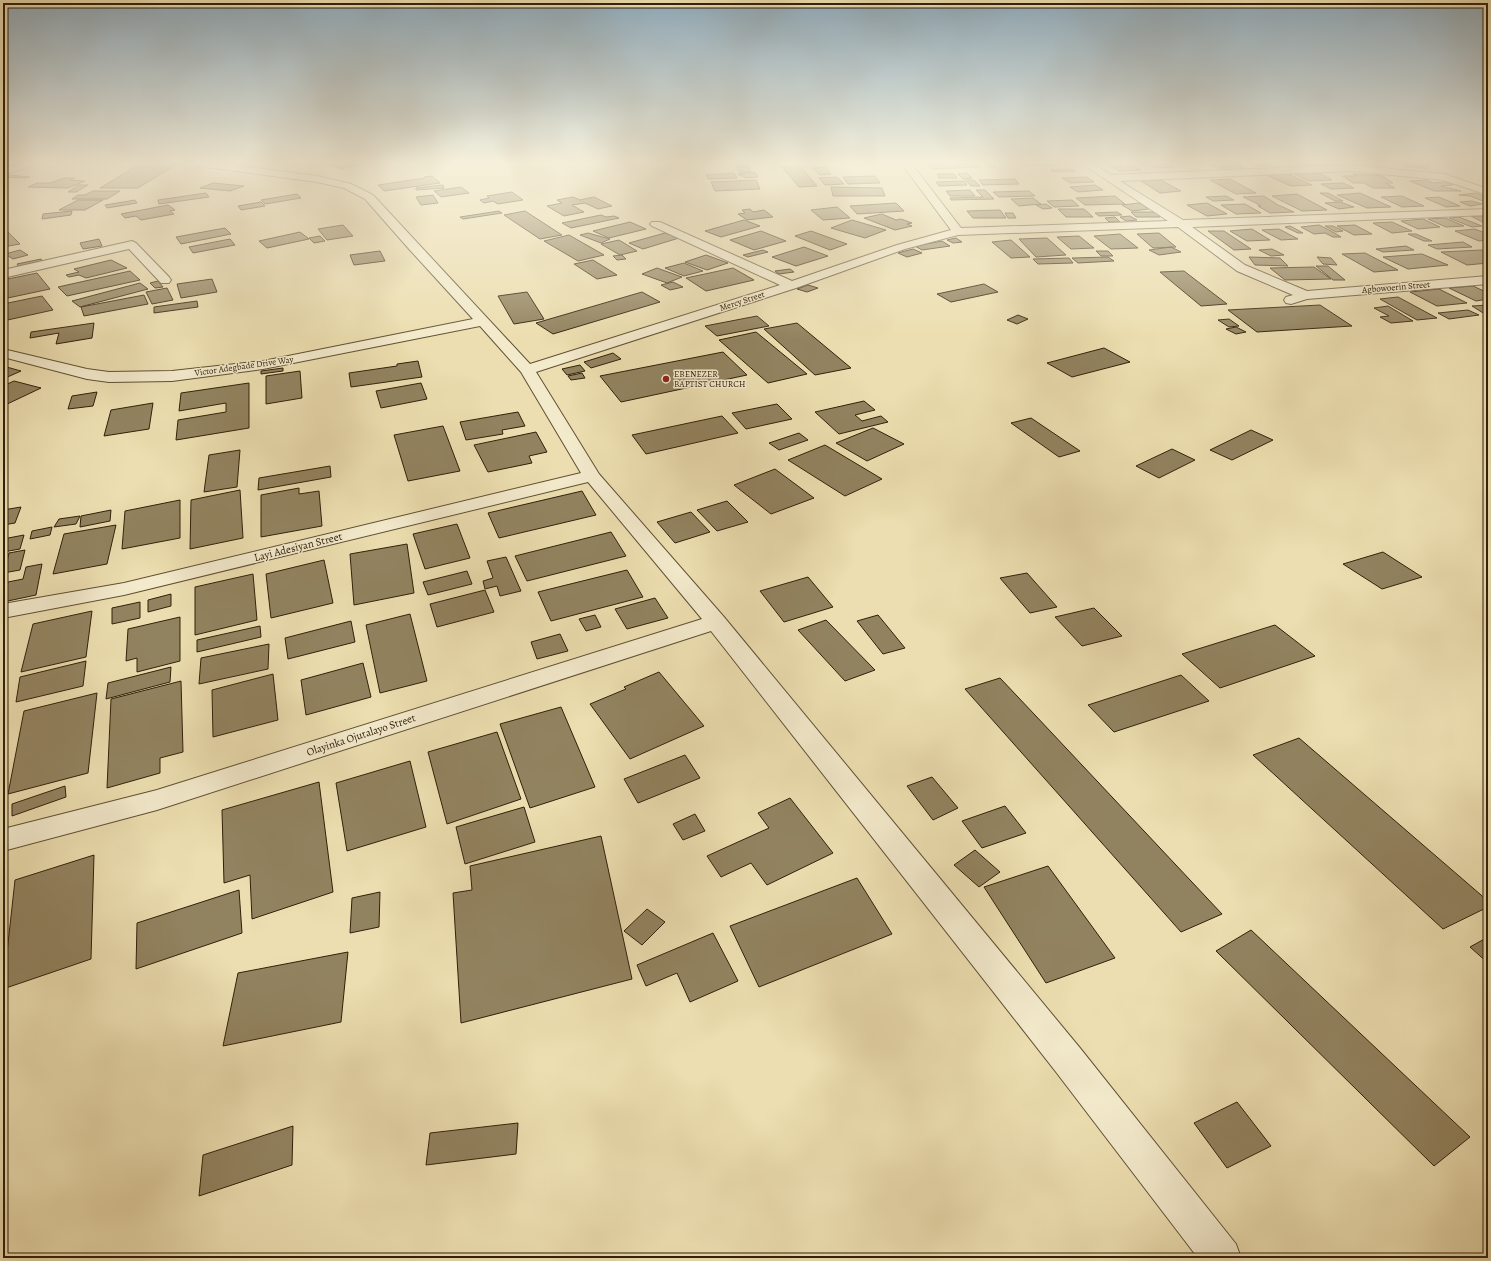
<svg xmlns="http://www.w3.org/2000/svg" width="1491" height="1261" font-family="Alegreya,serif">
	<style>
		.building { fill: #928360; stroke: #312009 }
		.lines { fill: none; stroke-linecap: round; stroke-linejoin: round }
		.minor-casing { stroke: #605033; stroke-width: 2 }
		.minor { fill: #f3eacc; fill-rule: evenodd }
		.poi-dot { fill: #8f2418; stroke: #f3eacc; stroke-width: 1.5 }
		.labels { text-anchor: middle; dominant-baseline: central; stroke-width: 3; stroke-linejoin: round; paint-order: stroke }
		.far-street-label { font-size: 9px; fill: #312009; stroke: #f3eacc }
		.far-poi-label { font-size: 9px; fill: #312009; stroke: #f3eacc; text-anchor: start }
		.street-label { font-size: 11px; fill: #312009; stroke: #f3eacc }
	</style>
	<rect width="100%" height="100%" fill="#ecdeb0"/>
	<filter id="stains"><feTurbulence type="fractalNoise" baseFrequency=".005" numOctaves="4"/><feColorMatrix values="0 0 0 0 .2 0 0 0 0 .09 0 0 0 0 .02 0 0 0 .5 -.17"/></filter>
	<radialGradient id="worn" r=".72"><stop offset=".6" stop-color="#630" stop-opacity="0"/><stop offset="1" stop-color="#630" stop-opacity=".3"/></radialGradient>
	<path class="building" d="M326,163h38l-23,6z
		M927,163h49l4,4 -48,2z
		M984,163h9l3,4h-9z
		M1016,163h39l3,2 -37,1z
		M1106,163h23l12,7 -22,1z
		M1146,163h18l9,4 -18,1z
		M1205,163h30l6,2 -27,2z
		M1249,163h17l5,2 -14,1z
		M1302,163h22l6,2 -19,2z
		M1403,163h25l1,6 -25,-3z
		M140,164h37l-39,24h-38z
		M736,165h12l3,7h-11z
		M800,166l17,20 -18,1 -17,-20z
		M1240,166l5,3 -21,1 -5,-3z
		M825,167l6,7 -11,1 -7,-7z
		M1071,169l4,2 -21,1 -4,-2z
		M755,172l3,5 -12,1 -8,-4z
		M734,173l3,5 -29,1 -2,-4z
		M967,173l5,5 -9,1 -5,-5z
		M1286,173l26,12 -21,1 -25,-11z
		M1319,173l13,7 -24,1 -13,-7z
		M937,174h17l3,4h-18z
		M1353,174l30,2 10,7h-7l9,5h-22l-9,-5h-11l-10,-7h14z
		M7,175l23,2 -5,1 -22,-1z
		M432,176l8,7 -56,8 -6,-6 47,-7 -1,-1z
		M875,176l5,7 -32,1 -5,-7z
		M837,177l7,7 -19,1 -6,-7z
		M1087,177l7,5 -24,1 -8,-5z
		M64,178h11l-5,2 15,1 -17,7 -40,-1 9,-4h13z
		M1015,179l4,5 -36,1 -4,-5z
		M1230,179l26,14 -20,1 -26,-14z
		M756,180l4,9 -45,2 -4,-9z
		M965,180h9l6,6h-9z
		M1161,180l20,11 -21,2 -19,-12z
		M1427,180l6,3 12,-1 8,3 -12,1 20,5h-27l-24,-10z
		M964,181l3,4 -28,1 -3,-4z
		M213,183l31,3 -14,5 -30,-3z
		M1343,183l11,5 -23,1 -10,-5z
		M79,185h9l-12,7h-8z
		M443,185l1,3 -28,2v-2z
		M1095,185l8,5 -25,2 -8,-5z
		M461,187l8,6 -28,4 -7,-6z
		M831,187l51,1 3,8h-52z
		M970,190l5,6h-25l-4,-5z
		M976,190h9l9,9 -43,1 -1,-2 33,-1z
		M93,191h27l-13,8h-35l6,-4h7z
		M1029,191l6,5 -36,1 -6,-5z
		M512,192l11,8 -25,4 -5,-3 -9,2 -4,-3 9,-2 -2,-2z
		M206,193l3,4 -50,7 -1,-4z
		M1320,193h8l15,8h-8z
		M1360,193l31,14 -24,1 -30,-13z
		M1476,193l12,5v5l-18,-7 -11,-1z
		M297,194l4,4 -36,6 -4,-4z
		M1297,194l30,16 -25,1 -30,-15z
		M433,195l5,8 -17,2 -5,-8z
		M1115,196l10,8 -40,1 -9,-7z
		M1226,196l8,4 -21,1 -7,-4z
		M1264,196l14,9 16,7 -24,1 -12,-7h3l-5,-3 -13,-6z
		M1402,196l22,10 -22,1 -21,-10z
		M573,197l7,3 14,-3 18,9 -14,3 -13,-6 -13,2 12,7 -20,4 -17,-10 15,-3 -5,-3z
		M1439,197l21,9 -14,1 -21,-9z
		M1033,198l8,6 -22,2 -8,-7z
		M78,200h25l-18,10h-26z
		M135,200l2,3 -30,5 -2,-3z
		M1072,200l7,6 -25,1 -7,-6z
		M1472,201l10,3 -12,2 -10,-4z
		M261,202l4,4 -24,4 -3,-4z
		M1340,202l14,5 -15,2 -14,-6z
		M896,203l8,8 -47,3 -7,-8z
		M1139,203l10,6 -17,2 -10,-6z
		M1207,203l20,11 -20,2 -20,-11z
		M1046,204l6,4 -9,1 -7,-4z
		M1245,204l16,9 -25,1 -15,-9z
		M168,205l7,5 -5,1 4,3 -33,6 -5,-4 -11,2 -4,-4z
		M837,207l13,11 -27,2 -12,-10z
		M750,209l3,3 11,-2 9,7 -26,3 -9,-6 7,-1 -3,-3z
		M1058,209h26l9,8h-27z
		M1000,210l6,8h-33l-6,-7z
		M72,211l-1,4 -29,4 1,-5z
		M499,211l3,2 -39,6 -3,-2z
		M525,211l37,24 -22,4 -36,-24z
		M1117,212l5,3 -23,1 -4,-3z
		M1131,212h24l5,5h-24z
		M1005,213h8l3,5h-8z
		M882,214l14,6 5,-1 11,4 -5,1 5,2 -17,4 -31,-12z
		M601,215l5,2 8,-1 5,2 -48,10 -9,-5z
		M1130,216l7,4 -11,1 -6,-4z
		M1471,216h17v9z
		M1115,217l5,5h-11l-4,-4z
		M1459,217l23,9 -10,1 -23,-9z
		M1445,218l19,8 -18,1 -18,-8z
		M1423,219l17,8 -22,2 -17,-8z
		M744,220l16,6 -39,11 -16,-6z
		M852,220l34,10 -21,8 -34,-10z
		M630,222l16,7 -37,9 -16,-7z
		M1392,222l20,9 -20,2 -19,-10z
		M343,225l10,11 -26,4 -9,-11z
		M1319,225l12,6 10,6h-8l-8,-4 -11,1 -13,-7z
		M1355,225l17,9 -18,1 -17,-9z
		M1290,226l13,7h-5l-13,-6z
		M1325,226h8l10,5 -7,1z
		M225,228l6,6 -50,10 -5,-7z
		M3,229h2l15,15 -17,3z
		M1252,229l18,11 -23,1 -17,-10z
		M1279,229l19,10 -17,1 -19,-10z
		M1475,229l13,5v6l-9,1 -24,-10z
		M761,231l25,10 -32,9 -24,-10z
		M811,231l36,13 -17,6 -35,-14z
		M1208,231h16l27,18 -17,1z
		M300,232l9,7 -42,9 -8,-7z
		M588,233l22,6 -9,4 -21,-8z
		M665,233l14,5 -36,11 -14,-6z
		M1159,233l17,14 -23,1 -16,-14z
		M1120,234l18,14 -27,1 -17,-13z
		M1408,234h8l16,7h-8z
		M569,235l35,20 -26,6 -34,-20z
		M320,236l5,5 -11,2 -5,-5z
		M1079,236l15,12 -23,1 -14,-12z
		M956,238l6,4 -9,1 -6,-3z
		M1047,238l19,17 -30,2 -17,-18z
		M99,239l3,7 -19,3 -3,-6z
		M230,239l5,6 -42,8 -4,-6z
		M619,240l18,11 -17,4 -19,-11z
		M1011,240l19,17 -19,1 -19,-16z
		M942,241l8,5 -28,4 -7,-4z
		M1463,242l9,5 -35,2 -9,-4z
		M1406,246l8,4 -31,2 -7,-3z
		M804,247l24,9 -32,10 -24,-9z
		M1171,247l10,5 -22,3 -10,-5z
		M913,249l9,4 -15,4 -9,-4z
		M1272,249l12,6 -13,1 -12,-6z
		M20,250l8,5 -15,4 -8,-5z
		M763,250l5,2 -20,5 -5,-2z
		M1482,250l6,3v10l-21,2 -26,-13z
		M380,251l5,10 -31,4 -4,-10z
		M1096,251h12l5,5h-12z
		M1365,253l33,17 -24,2 -32,-18z
		M1422,254l26,11 -40,4 -25,-12z
		M622,255l4,4 -9,1 -4,-4z
		M706,255l22,8 -21,7 -22,-8z
		M1108,257l6,4 -36,2 -6,-5z
		M1249,257l31,1 8,8 -33,-1z
		M1317,257l14,1 6,7 -14,-1z
		M1069,258l4,5 -35,1 -5,-5z
		M41,259l2,3 -24,5 -2,-3z
		M111,260l16,8 -41,10 -7,-3 -10,2 -3,-2 13,-3 -5,-3z
		M593,260l24,15 -20,4 -23,-15z
		M684,263l19,8 -19,5 -19,-8z
		M1316,266h12l17,14h-12z
		M1314,267l17,12 -46,1 -15,-12z
		M657,268l25,9 -15,6 -25,-9z
		M733,268l21,12 -48,11 -20,-13z
		M790,269l4,3 -15,2 -4,-3z
		M130,271l10,9 -73,16 -9,-9z
		M1184,271l43,33 -26,2 -41,-34z
		M37,273l13,16 -47,10v-19z
		M212,279l5,13 -36,6 -4,-14z
		M158,281l5,6 -8,1 -5,-5z
		M673,282l10,5 -13,3 -9,-5z
		M140,283l8,6 -68,18 -8,-6z
		M984,284l14,8 -47,10 -14,-8z
		M808,285l10,3 -11,4 -10,-3z
		M1473,286l15,7v6l-12,2 -27,-13z
		M167,288l6,12 -21,4 -6,-12z
		M1439,289l28,14 -30,3 -27,-14z
		M527,292l17,27 -30,5 -16,-28z
		M642,292l18,10 -107,32 -17,-11z
		M144,295l4,9 -64,12 -3,-9z
		M42,296l11,14 -50,11v-17z
		M1398,297l39,21 -20,2 -37,-21z
		M197,301l1,6 -44,6v-6z
		M1320,305l32,21 -95,6 -29,-22z
		M1488,305v11l-16,-10z
		M1388,306l25,15 -22,2 -11,-6 9,-1 -15,-8z
		M1468,310l11,5 -30,4 -11,-6z
		M1018,315l10,4 -11,5 -10,-4z
		M757,316l12,10 -52,10 -12,-10z
		M1229,319l10,7 -10,1 -11,-7z
		M94,323l-2,15 -36,6 3,-11 -29,5 1,-6z
		M797,323l54,45 -36,7 -51,-46z
		M1236,327l10,5 -10,2 -10,-5z
		M756,332l51,42 -39,9 -49,-43z
		M1104,348l26,14 -58,15 -25,-14z
		M723,352l24,23 -126,27 -21,-26z
		M613,353l8,6 -30,9 -7,-6z
		M418,361l4,16 -71,10 -2,-14 48,-7v-2z
		M580,365l5,6 -18,4 -5,-6z
		M3,366l18,5 -18,8z
		M283,368v3l-22,3v-3z
		M300,371l2,27 -36,6v-28z
		M582,373l3,5 -14,2 -3,-4z
		M14,381l27,7 -38,18v-20z
		M249,383v45l-73,12 2,-20 48,-8v-9l-47,8 2,-18z
		M421,383l6,16 -46,9 -5,-17z
		M97,392l-4,14 -25,3 4,-13z
		M864,401l11,9 -20,5 7,6 19,-5 7,6 -49,12 -24,-22z
		M153,403l-4,26 -45,7 7,-26z
		M777,404l15,15 -46,10 -14,-16z
		M518,412l7,14 -23,4 1,4 -37,6 -6,-18z
		M722,416l16,17 -92,21 -14,-19z
		M1031,418l49,33 -21,6 -48,-34z
		M443,426l17,45 -52,10 -14,-46z
		M873,428l31,16 -37,17 -31,-18z
		M1251,430l22,10 -41,20 -22,-10z
		M536,432l11,20 -18,4 3,7 -44,9 -14,-27z
		M799,433l9,7 -29,10 -10,-7z
		M825,445l57,34 -37,17 -57,-36z
		M1172,449l23,11 -36,18 -23,-12z
		M240,450l-3,37 -33,5 5,-37z
		M330,466l1,11 -73,13 1,-12z
		M775,469l39,29 -43,16 -37,-29z
		M299,488v6l20,-3 3,35 -61,11v-42z
		M240,490l3,48 -53,11 1,-49z
		M582,491l14,24 -97,23 -11,-25z
		M180,500v38l-58,11 3,-38z
		M727,501l21,21 -31,9 -20,-21z
		M21,507l-6,16 -12,2v-15z
		M111,510l-1,11 -30,6 1,-11z
		M691,512l19,20 -35,11 -18,-21z
		M80,516l-4,8 -22,3 5,-8z
		M457,524l13,34 -45,11 -12,-35z
		M116,525l-9,39 -54,10 11,-40z
		M52,527l-2,8 -20,4 2,-8z
		M611,532l15,24 -99,25 -12,-25z
		M24,535l-4,14 -17,3v-13z
		M407,544l7,49 -60,12 -4,-51z
		M25,550l-5,20 -17,3v-12h4l2,-8z
		M1383,552l39,25 -40,12 -39,-25z
		M506,557l15,34 -21,5 -3,-10 -12,3 -2,-8 10,-3 -6,-17z
		M324,560l9,43 -62,15 -5,-44z
		M42,564l-6,31 -33,7v-19l20,-4 3,-12z
		M627,570l16,27 -92,24 -13,-29z
		M467,571l5,13 -44,11 -5,-13z
		M1027,573l30,34 -27,6 -30,-35z
		M253,574l4,46 -62,15v-48z
		M808,577l25,30 -49,15 -24,-31z
		M485,590l9,22 -57,15 -7,-23z
		M171,594v12l-23,6v-12z
		M655,598l13,20 -41,11 -12,-20z
		M140,602v16l-28,6v-16z
		M1094,608l28,28 -40,10 -27,-29z
		M92,611l-6,46 -65,15 12,-48z
		M410,614l17,67 -47,12 -14,-68z
		M595,615l6,12 -15,4 -7,-12z
		M878,615l27,33 -22,6 -26,-33z
		M180,617v44l-43,11v-14l-11,3 2,-32z
		M826,620l49,50 -30,11 -47,-51z
		M351,621l4,21 -67,17 -3,-21z
		M1275,625l40,31 -95,32 -38,-34z
		M260,626l1,11 -64,15v-12z
		M560,634l8,17 -31,8 -6,-17z
		M269,644l-1,25 -69,15 2,-26z
		M86,661l-3,25 -67,16 4,-25z
		M363,663l8,34 -65,18 -5,-35z
		M171,667l-1,15 -64,17 2,-16z
		M659,672l45,54 -74,33 -40,-55 36,-15 -2,-2z
		M273,674l5,46 -65,17 -1,-47z
		M1181,675l28,26 -95,31 -26,-27z
		M1000,678l35,37 187,199 -41,18 -216,-243z
		M181,681l2,71 -23,6v15l-53,15 4,-89z
		M97,693l-9,80 -80,21 16,-83z
		M561,707l34,80 -65,21 -30,-84z
		M497,732l24,67 -74,25 -19,-72z
		M1299,738l189,163v6l-45,22 -190,-174z
		M685,755l15,23 -62,25 -14,-24z
		M410,761l16,66 -79,24 -11,-68z
		M932,777l26,31 -25,12 -26,-34z
		M319,782l14,110 -81,27 -2,-44 -26,8 -2,-73z
		M65,786l1,11 -54,19v-12z
		M790,798l43,55 -66,32 -16,-22 -30,14 -14,-21 62,-28 -11,-15z
		M1005,806l21,27 -44,15 -20,-27z
		M524,807l11,35 -70,22 -9,-37z
		M695,814l10,17 -22,9 -10,-16z
		M601,836l31,143 -171,44 -8,-130 19,-3 -2,-24z
		M975,850l25,22 -21,15 -25,-22z
		M94,855l-3,104 -88,30 12,-109z
		M1048,866l67,92 -69,25 -62,-96z
		M857,878l35,56 -133,53 -29,-61z
		M239,890l3,43 -106,36 1,-46z
		M380,892l-1,35 -29,6 2,-35z
		M647,909l18,13 -23,23 -18,-14z
		M1251,930l219,207 -36,29 -218,-215z
		M713,933l25,48 -48,21 -13,-29 -31,13 -9,-21z
		M1488,937v26l-18,-16z
		M348,952l-7,70 -118,24 15,-73z
		M1237,1102l34,44 -44,22 -33,-45z
		M518,1123l-2,31 -90,11 4,-32z
		M293,1126l-1,39 -93,31 4,-41z"/>
	<g class="lines">
		<defs>
			<path id="minor" d="M24,163h14l-2,2 -33,10v-6z
				M193,163h24l100,13 34,8 22,11 157,169 250,-79 -128,-59 -2,-2 2,-2h8l132,59 105,-36 54,-15 -50,-67h10l50,65 207,-7 -87,-58h11l19,12 239,-10 94,9 44,15v6l-45,-15 -93,-9 -230,10 63,39 305,-11v6l-296,12 53,38 62,26 181,-15v8l-181,15 -16,5 -5,-1 -2,-3 2,-3 7,-2 -56,-24 -59,-44 -220,8 -53,14 -109,39 -260,84 63,102 125,143 356,431 156,196 5,14h-43l-142,-186 -345,-441 -554,179 -154,41v-22l154,-39 545,-171 -114,-137 -464,113 -121,23v-14l121,-21 457,-110 -60,-101 -41,-46 -217,43 -91,12 -63,1 -22,-3 -84,-22v-8l84,20 22,3 63,-1 91,-10 210,-42 -64,-70 -44,-50 -21,-11 -27,-6 -119,-16z
				M132,241l4,2 33,34 2,3 -2,3h-8l-32,-34 -126,29v-8z"/>
		</defs>
		<use href="#minor" class="minor-casing"/>
		<use href="#minor" class="minor"/>
	</g>
	<linearGradient id="sky" x2="0" y2="1"><stop stop-color="#90abbb"/><stop offset="0.48" stop-color="#f6f0db"/><stop offset="1" stop-color="#f6f0db" stop-opacity="0"/></linearGradient>
	<rect width="1491" height="339" fill="url(#sky)"/>
	<circle class="poi-dot" cx="666" cy="379" r="4"/>
	<g class="labels">
		<g class="far-street-label">
			<text transform="translate(1396 287) rotate(-5)">Agbowoerin Street</text>
			<text transform="translate(742 301) rotate(-18)">Mercy Street</text>
			<text transform="translate(244 366) rotate(-8)">Victor Adegbade Drive Way</text>
		</g>
		<g class="far-poi-label">
			<text x="674" y="374">EBENEZER<tspan x="674" dy="10">BAPTIST CHURCH</tspan></text>
		</g>
		<g class="street-label">
			<text transform="translate(298 547) rotate(-14)">Layi Adesiyan Street</text>
			<text transform="translate(361 735) rotate(-18)">Olayinka Ojutalayo Street</text>
		</g>
	</g>
	<rect width="1491" height="1261" fill="none" stroke="#ecdeb0" stroke-width="16"/>
	<rect x="4" y="4" width="1483" height="1253" fill="none" stroke="#312009" stroke-width="2"/>
	<rect x="8" y="8" width="1475" height="1245" fill="none" stroke="#312009"/>
	<rect width="100%" height="100%" filter="url(#stains)"/>
	<rect width="100%" height="100%" fill="url(#worn)"/>
</svg>
